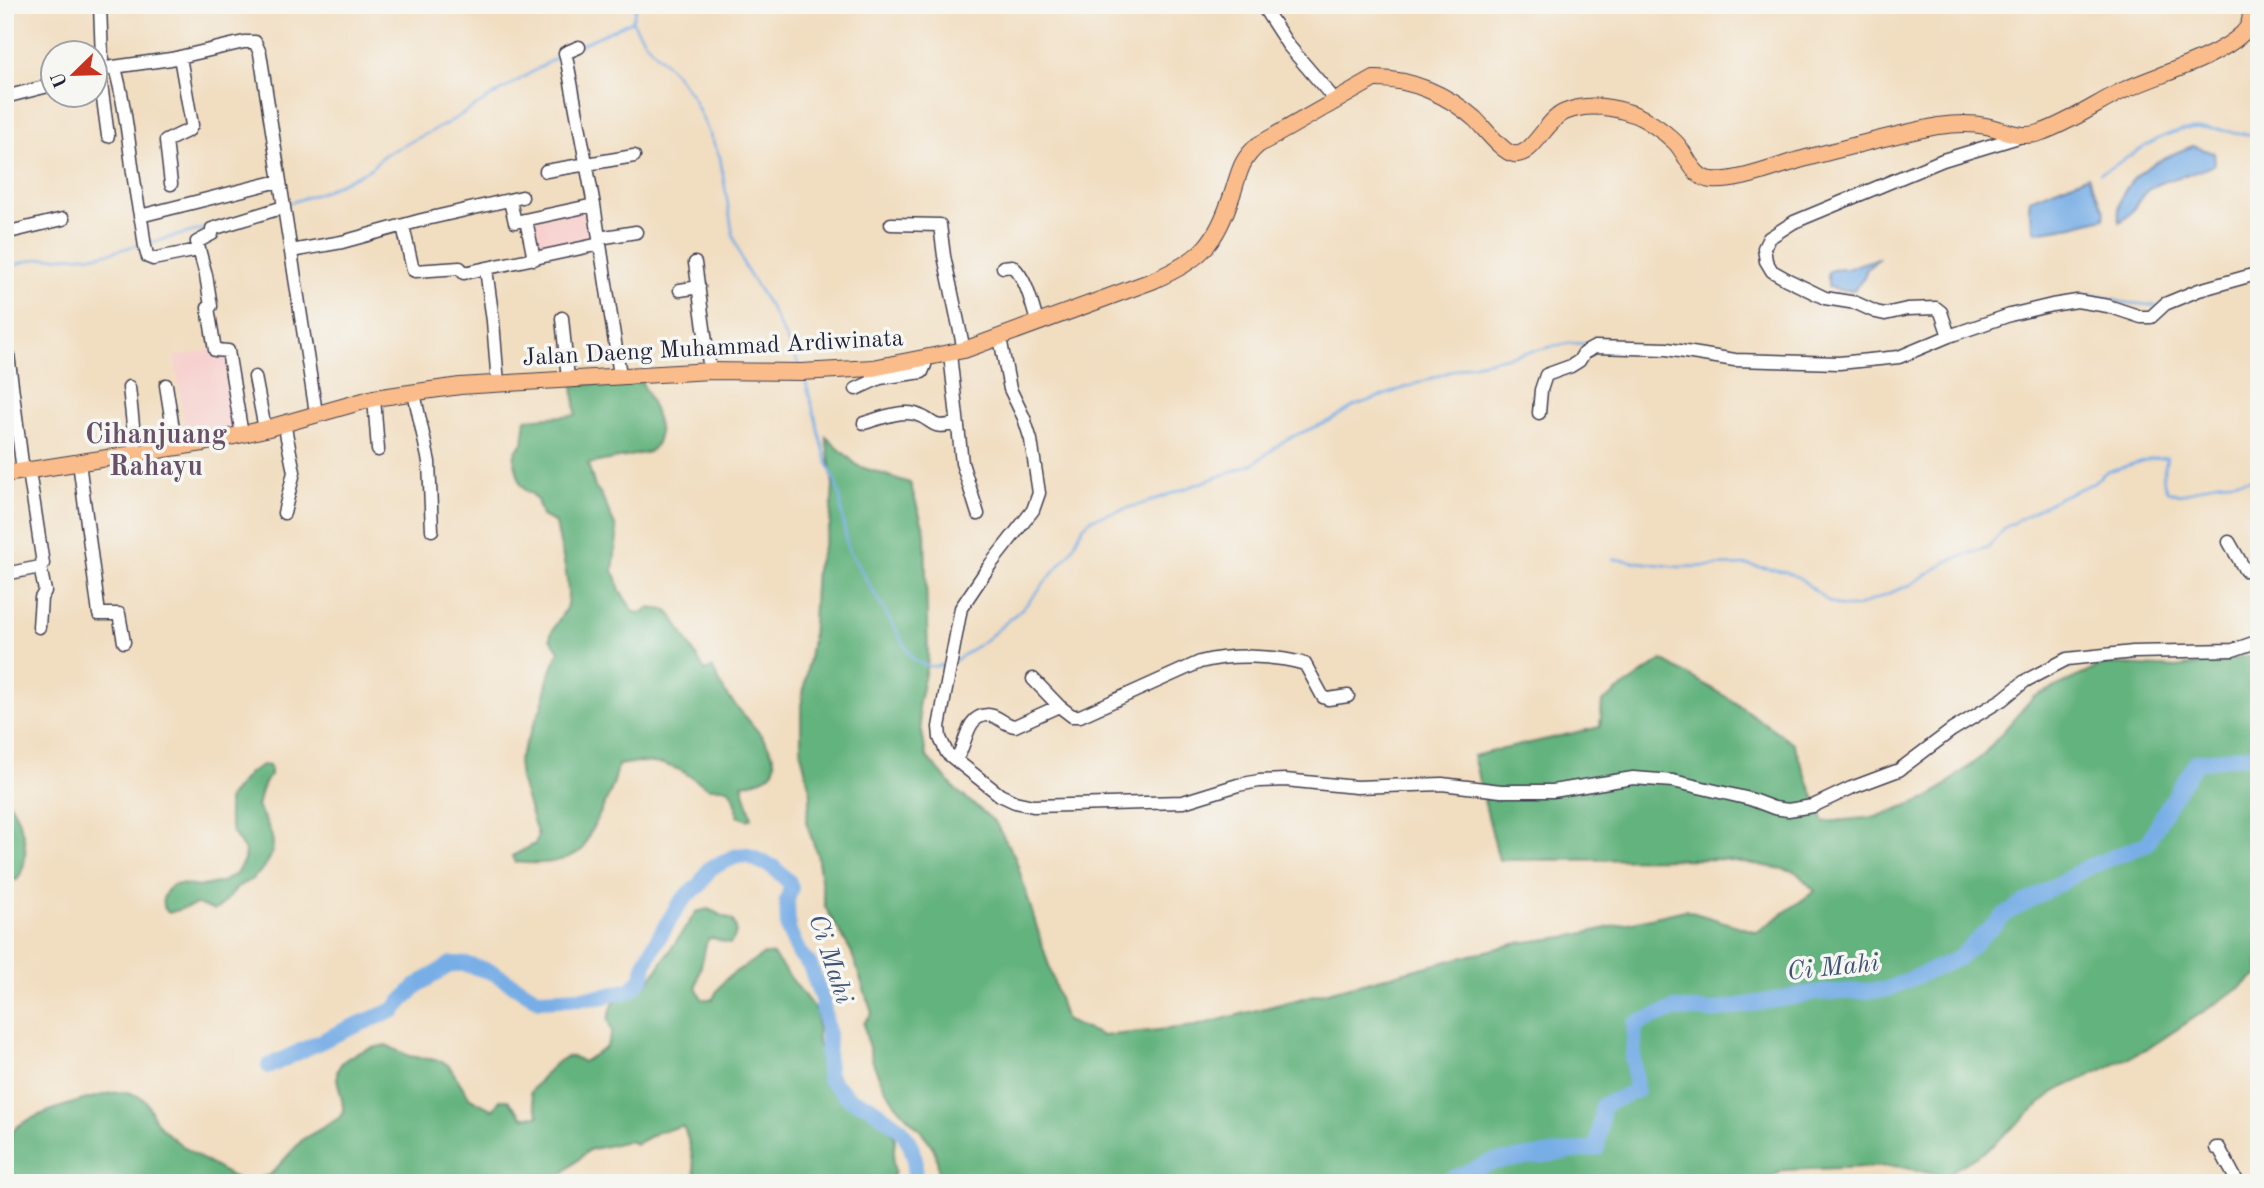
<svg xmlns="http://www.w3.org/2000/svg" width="2264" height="1188" font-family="'Old Standard TT',serif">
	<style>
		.built { fill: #f7d0ce }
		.forest { fill: #64b37e; stroke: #436a5c; stroke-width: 2 }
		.water { fill: #78aee6; stroke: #4d6890; stroke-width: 2 }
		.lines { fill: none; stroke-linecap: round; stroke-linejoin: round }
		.stream { stroke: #78aee6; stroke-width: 2.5 }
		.river { stroke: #78aee6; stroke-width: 16 }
		.minor-casing { stroke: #413e4f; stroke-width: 15 }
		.major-casing { stroke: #413e4f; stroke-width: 18 }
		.minor { stroke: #fff; stroke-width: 12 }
		.major { stroke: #f9bc8a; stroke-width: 16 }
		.labels { text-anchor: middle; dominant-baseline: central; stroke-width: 7; stroke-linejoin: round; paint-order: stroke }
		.street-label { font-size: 24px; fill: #22223b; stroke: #f6f6f2 }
		.water-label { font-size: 26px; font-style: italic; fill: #405377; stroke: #f6f6f2 }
		.quarter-label { font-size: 28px; font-weight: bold; fill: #675068; stroke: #f6f6f2 }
	</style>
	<rect width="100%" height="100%" fill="#f6f6f2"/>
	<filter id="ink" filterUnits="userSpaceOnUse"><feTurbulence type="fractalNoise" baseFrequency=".0143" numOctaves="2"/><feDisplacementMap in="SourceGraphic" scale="14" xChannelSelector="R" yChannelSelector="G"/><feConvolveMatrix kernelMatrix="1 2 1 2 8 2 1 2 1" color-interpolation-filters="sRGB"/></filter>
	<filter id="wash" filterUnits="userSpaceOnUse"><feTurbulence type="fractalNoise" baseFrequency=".00686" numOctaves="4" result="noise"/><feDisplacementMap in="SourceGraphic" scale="28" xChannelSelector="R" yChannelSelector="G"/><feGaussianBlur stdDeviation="1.57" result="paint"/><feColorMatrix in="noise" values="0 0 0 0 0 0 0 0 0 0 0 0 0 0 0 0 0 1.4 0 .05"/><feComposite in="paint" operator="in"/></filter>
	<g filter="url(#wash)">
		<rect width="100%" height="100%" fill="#f1ddbf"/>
		<path class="built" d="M592,206l6,36 -64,15 -8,-36z
			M213,349l14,3 14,80 -53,10 -14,-85z"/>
		<path class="forest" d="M642,382c8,20 30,54 7,70l-61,12 7,23 6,7 15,34 1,9 -4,34 4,7 3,13 14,21 8,1 6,-5 18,2 7,7 32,54 7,-3c6,8 8,17 13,24 11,18 61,60 47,80 -6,8 -22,10 -30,12l10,34 -4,2 -10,-4 -3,-17 -7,-11h-19l-29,-18 -17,-6 -24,-2 -21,3c-5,32 -24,55 -35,84 -20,15 -44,16 -68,13l-3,-6 23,-12 3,-8 -18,-57 -2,-18 24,-55 6,-27 11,-28 -9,-13c2,-12 11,-19 16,-30 7,-20 -7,-64 -10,-85l-14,-7 -5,-16 -5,-6 -7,-4 -5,-7 -6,-24 2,-8 7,-8 3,-24 50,-4 -3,-31z
			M826,437l32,29 52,17 15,49 3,127 -10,48 8,49 30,34 39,32 20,35 51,164 37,15 92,-10 323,-83 54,-7 113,-26 72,22 58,-41 -20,-20 -73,-12 -223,1 -26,-104 127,-29 2,-25 60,-42 66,38 65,45 31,79 52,-5 54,-20 51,-40 52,-60 72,-33 72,4 82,-14v321l-112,74 -93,43 -67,58 -43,26 -48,-10 -112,4 -24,13h-822c4,-47 -24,-52 -46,-84 -18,-26 -23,-46 -28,-76l8,-10 -21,-62 -26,-44 -8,-53 -11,-32 5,-28 -10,-41v-47l11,-66 4,-71 14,-44 3,-40z
			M262,765l8,1v9l-9,15 -4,17c19,28 25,48 -5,72 -4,3 -10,5 -14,8 -9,8 -12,18 -24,23l-17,-6 -28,9c-12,-8 -5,-21 4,-28l8,-1 17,3 24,-5 14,-8 8,-14 1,-9 -13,-20 -4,-17v-16l21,-25z
			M5,796c17,23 29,59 12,84h-12z
			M708,909l24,11c6,9 5,15 -2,24l-17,-6 -5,1 -2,5 -10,43 6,12h11c12,-28 30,-29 51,-45l9,1 44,57 1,32 19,32 10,25 38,21 10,15 -2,26 2,9 -6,11h-193c-1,-11 -7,-51 -14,-57l-24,6 -22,12 -8,-3 -39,9 -26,23 -21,10h-537c0,-19 -3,-37 9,-53 11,-14 93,-40 112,-38 7,1 14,5 20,9 3,6 6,14 10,20 17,23 61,48 88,61l26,-7 33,-36 36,-21 4,-6c1,-13 -5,-23 -6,-35 -2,-21 33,-29 49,-32l23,11 33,5 7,5 21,32 23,12 7,-10h8l15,17 16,-1 -9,-23c6,-9 27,-35 37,-36 6,-1 11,2 16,5l23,-15 6,-15 -4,-13 5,-15 35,-21 48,-71z"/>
		<path class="water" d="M2193,146l21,7 1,11c-20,12 -47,12 -67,26 -11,8 -14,26 -29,32 -5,-44 39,-63 74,-76z
			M2088,176l17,36 -1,6 -31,8 -38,6 -6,-24 1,-9z
			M1878,259l-11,10 -4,10 -9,11h-14l-12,-3v-15c8,-5 14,-1 22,-4 10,-4 17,-7 28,-9z"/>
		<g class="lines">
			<path class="stream" d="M632,21l14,22 28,29 18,24 28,61 13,78 12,33 25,39 30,60
				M580,45l52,-24 5,-16
				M2100,173c27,-12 52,-36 82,-43 24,-5 53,3 77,6
				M287,204l35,-12 48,-23 14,-14 62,-31 116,-70
				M149,243l58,-15
				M5,270c26,-16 64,-12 93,-15 15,-2 30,-8 44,-11
				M2083,297c15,-4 25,2 39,5 11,2 23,2 34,4
				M805,379l22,83 12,31 8,54 66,112c10,8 21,9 33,5
				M1613,559l66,8 68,-2 40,7 14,7 28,23 13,5h14l56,-23 36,-23 40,-14 18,-20 52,-29 33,-14 15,-12 47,-14 14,-1c-2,13 -7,21 0,34l13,4 37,-13 42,-3
				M955,661l33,-23 37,-32 45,-53 13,-26 10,-9 52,-15 108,-39 34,-25 44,-19 23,-14 112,-40 102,-23 22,1"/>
			<path class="river" d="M269,1066l78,-37 47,-19 22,-24 35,-22h14l27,8 47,28 62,-3 30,-7 12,-13 2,-13 11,-22 22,-36 11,-13 10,-7 11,-18 27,-12 9,-1 27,12 16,15 2,6 -4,12 1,29 11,24 11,12 12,34 6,36 -1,26 2,18 21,20 19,7 32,23 9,15 5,15 -1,24
				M1442,1183l50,-21 105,-14 6,-43 33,-14 -3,-31 2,-36 40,-15 38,2 101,-18 71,-3 72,-31 50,-46 79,-45 61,-24 19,-35 30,-47 63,-8"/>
		</g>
	</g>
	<g filter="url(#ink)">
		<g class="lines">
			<defs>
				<path id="minor" d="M1262,5l26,40 47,55
					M579,47l-14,6 1,3 28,149 26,170
					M115,68c14,50 15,101 26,152 3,13 2,25 7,37l5,2 45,-9
					M94,71l5,-2 3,-10 -2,-54
					M5,97l47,-12
					M108,136l-9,-67 72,-10 73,-17h11l5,11 56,360
					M546,171l88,-15
					M171,184l-5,-43 23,-11 3,-5 -12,-68
					M510,201l5,21 79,-17
					M140,216l139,-35
					M526,220l8,39
					M891,224l49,1 4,31 20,94
					M403,226l10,44 2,1 45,-3 4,5 136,-29
					M5,233l58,-14
					M599,238l37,-6
					M291,251l51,-9 80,-22 100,-23
					M695,263l15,108
					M1003,267l9,-1c16,14 19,38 26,58
					M486,269l7,52 5,63
					M680,290l19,-3
					M562,318l6,61
					M5,331l18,140
					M1949,336l-8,-24 -5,-4 -29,1 -22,5 -9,-2 -20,-9 -31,-5 -39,-19 -14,-8 -6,-10 -2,-13 5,-10 25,-16 149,-62 79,-24
					M1000,338l10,51 14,29 7,22 8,53 -6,17 -43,55 -29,43 -22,119 1,11 7,15 53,42 15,7 18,4 150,-4 55,-17 21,-4 26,-1 71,7 86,-3 59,7h52l80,-13 40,3 77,18 24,9 14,2 25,-4 38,-18 48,-18 53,-40 51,-31 22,-18 42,-22 66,-7 100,-2 26,-9
					M950,354l12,109 16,51
					M255,377l10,52
					M166,385l10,63
					M129,387l7,67
					M856,389l24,-11 42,-6 3,-7 -1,-6
					M414,393l15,69 3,68
					M374,398l4,52
					M1539,413l2,-23 5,-15 25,-9 8,-5 5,-8 11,-6 72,2 68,11 104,3 60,-6 50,-21 61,-21 42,-10 25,-4 31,5 33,11h10l14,-13 34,-14 57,-16 3,2
					M864,423c14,-4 36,-13 51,-9 21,6 14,17 42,9
					M242,435l-14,-84 -13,-1 -7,-42 3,-2 -5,-31 -9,-33 15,-8v-5l72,-22
					M79,462l20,152h20l5,28
					M29,471l14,93 -3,3 5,24 -4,7 -2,29
					M284,513l10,-41 -10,-49
					M2229,542l16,28 14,1
					M5,574l35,-7
					M1033,679l26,27
					M956,759c11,-13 9,-44 32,-44 10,0 16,10 27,11l44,-20 13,10h8l120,-54c30,-8 75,-7 105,2l18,33 5,2 20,-3
					M2216,1148h3l19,35"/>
				<path id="major" d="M5,474l198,-31 62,-14 109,-31 86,-12 250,-15 91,1 72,-4 91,-18 188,-69c51,-23 63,-36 81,-89 7,-22 8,-32 25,-47l116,-66c36,-1 74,16 101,40 9,9 28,34 39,35 19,3 32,-35 51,-42 19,-8 42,-6 62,0 16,4 37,19 49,31 11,12 17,35 35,37 25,3 64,-13 88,-20 45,-12 93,-25 139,-34 14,-2 34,-3 48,0 19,4 36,14 56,6 28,-10 54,-28 80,-41 36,-17 92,-31 120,-57 9,-8 9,-17 9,-29"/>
			</defs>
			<use href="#minor" class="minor-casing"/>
			<use href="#major" class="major-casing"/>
			<use href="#minor" class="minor"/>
			<use href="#major" class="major"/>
		</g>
	</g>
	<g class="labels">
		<g class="street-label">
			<text transform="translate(713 349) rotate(-3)">Jalan Daeng Muhammad Ardiwinata</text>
		</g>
		<g class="water-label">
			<text transform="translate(830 959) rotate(72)">Ci Mahi</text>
			<text transform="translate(1833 968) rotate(-6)">Ci Mahi</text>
		</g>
		<g class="quarter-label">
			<text x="156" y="436">Cihanjuang<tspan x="156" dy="32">Rahayu</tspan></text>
		</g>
	</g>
	<rect width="2264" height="1188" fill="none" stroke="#f6f6f2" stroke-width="28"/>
	<g transform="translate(74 74) rotate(247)"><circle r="33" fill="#f6f6f2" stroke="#a1a1a9" stroke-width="2"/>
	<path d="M0-5L12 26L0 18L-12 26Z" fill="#c8321e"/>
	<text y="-10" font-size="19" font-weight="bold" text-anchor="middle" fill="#22223b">U</text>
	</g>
</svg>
